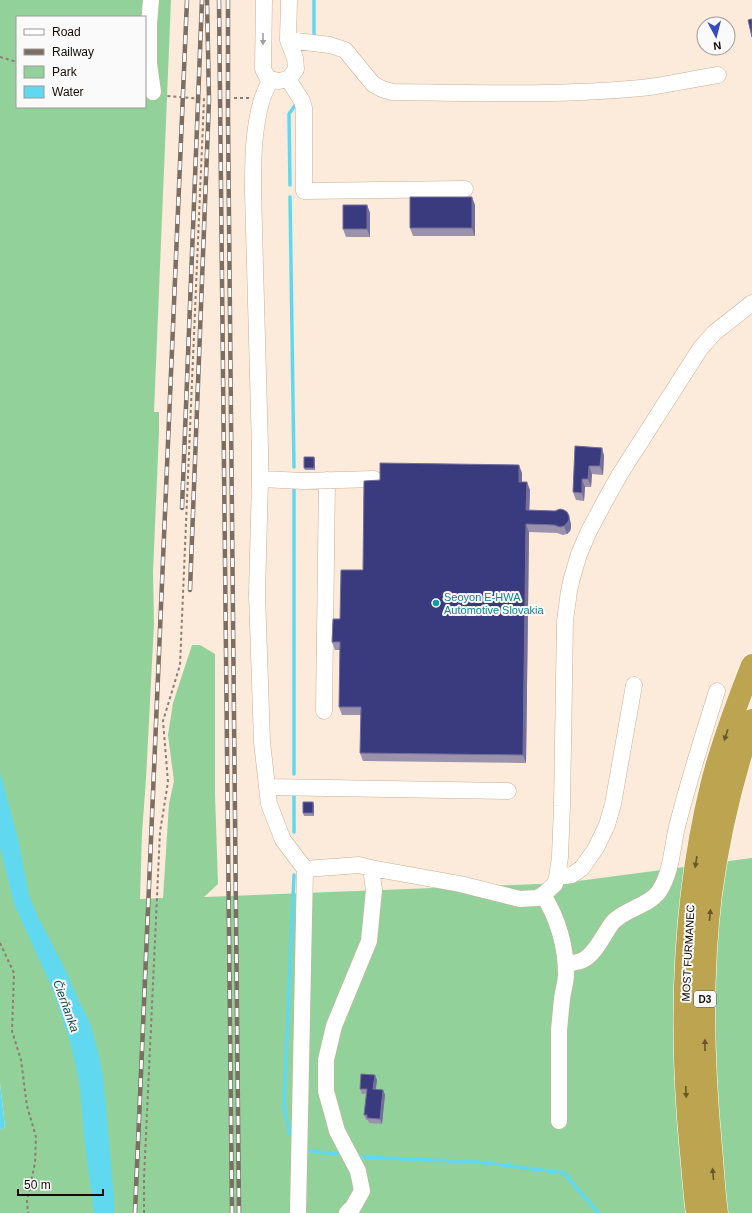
<svg xmlns="http://www.w3.org/2000/svg" width="752" height="1213" font-family="Helvetica,sans-serif">
	<style>
		.green { fill: #93d19b; fill-rule: evenodd }
		.water { fill: #60d9f0 }
		.lines { fill: none; stroke-linecap: round; stroke-linejoin: round }
		.stream { stroke: #60d9f0; stroke-width: 3.5 }
		.minor-casing { stroke: #ccaf95; stroke-width: 17 }
		.highway-casing { stroke: #fff; stroke-width: 23 }
		.path { stroke: #8b7d72; stroke-width: 2; stroke-dasharray: 3 3; stroke-linecap: butt }
		.minor { stroke: #fff; stroke-width: 16 }
		.highway { stroke: #bca450; stroke-width: 22 }
		.rail-casing { stroke: #7c6e63; stroke-width: 4.5 }
		.rail { stroke: #fafafa; stroke-width: 3; stroke-dasharray: 9; stroke-linecap: butt }
		.wall { fill: #9b92ac }
		.shaded-wall { fill: #746f9a }
		.building { fill: #3a3a7e; stroke: #746f9a }
		.oneway { fill: #a19d9a }
		.oneway2 { fill: #68572a }
		.culture-dot { fill: #0f9aa8; stroke: #fafafa; stroke-width: 1.5 }
		.labels { text-anchor: middle; dominant-baseline: central; stroke-width: 4; stroke-linejoin: round; paint-order: stroke }
		.shield { fill: #fafafa; stroke: #59524d; stroke-width: 1 }
		.shield-label { font-size: 10px; font-weight: bold; fill: #140a03 }
		.culture-label { font-size: 11px; fill: #0d838f; stroke: #fafafa; text-anchor: start }
		.street-label { font-size: 11px; fill: #140a03; stroke: #fafafa }
		.water-label { font-size: 12px; font-style: italic; fill: #0d454f; stroke: #fafafa }
	</style>
	<rect width="100%" height="100%" fill="#fceada"/>
	<path class="green" d="M0,0h171l-17,412h5v20l-6,140 1,52 -8,155 -4,54 -2,66 23,-1 6,-94 5,-23 -6,-46 5,-32 19,-58h8l15,9v141l3,89 -14,13 359,-14 189,-25v355h-752v-83l5,-3 -5,-44zM17,17h128v90h-128z"/>
	<path class="water" d="M0,772l18,67 11,57 9,21 27,52 13,30 12,24 7,25 6,27 11,123v15h-20l-10,-75 -4,-52 -9,-41 -18,-55 -39,-86 -14,-57z
		M0,1083l5,44 -5,3z"/>
	<g class="lines">
		<path class="stream" d="M314,37v-37
			M290,185l-1,-71 7,-10
			M290,197l4,270
			M294,774v-285
			M294,795v37
			M290,1135l-6,-28 10,-232
			M310,1151l27,3
			M362,1157l116,5 86,11 34,40"/>
		<defs>
			<path id="minor" d="M151,0l-2,24v40l4,28
				M264,0l-1,69 4,8 3,2 9,2 9,-2 3,-3 5,-7 -1,-11 -7,-18 1,-40
				M288,40l42,5 15,5 28,34 9,5 10,3c83,1 166,4 249,-4 26,-3 51,-9 77,-13
				M270,79c-2,7 -6,14 -8,20 -9,31 -9,61 -9,93l7,256v31l-3,115 5,148 7,62 14,36 22,29 -7,344
				M288,79l14,22 2,7v83l161,-2
				M260,479l44,2 70,-2
				M324,711l3,-231
				M267,787l241,4
				M371,868l89,16 60,15 17,-1 6,-3 12,-11 2,-7 3,-20 2,-51 3,-185 4,-30 3,-13 7,-24 10,-23 17,-32 14,-25 80,-125 14,-16 38,-30
				M305,869l54,-4 12,3 3,22 -5,51 -35,85 -8,34v31l11,40 21,40 4,20 -9,16 -6,6
				M557,877l15,-2 10,-7 14,-20 11,-23 6,-21 21,-119
				M543,895c15,23 23,52 23,79 0,8 -3,17 -4,25 -1,10 -2,20 -3,31v91
				M566,963c6,0 12,0 17,-3 13,-6 21,-27 30,-38 13,-14 37,-16 47,-32 13,-21 12,-48 19,-71 11,-43 25,-86 38,-128"/>
			<path id="highway" d="M697,1213c-3,-20 -4,-40 -6,-60 -12,-124 -9,-250 21,-371 10,-40 25,-79 40,-117
				M717,1213c-3,-22 -4,-44 -6,-66 -8,-83 -10,-171 0,-253 8,-59 22,-118 41,-174"/>
		</defs>
		<use href="#minor" class="minor-casing"/>
		<use href="#highway" class="highway-casing"/>
		<path class="path" d="M0,57l17,5
			M234,98h15
			M0,943l14,30 -2,58 9,29 6,46 9,31 -1,26 -8,38 1,12
			M144,1213v-35l16,-346 8,-50 -5,-61 17,-56 24,-566 -38,-3"/>
		<use href="#minor" class="minor"/>
		<use href="#highway" class="highway"/>
		<defs>
			<path id="rail" d="M219,0l13,1213
				M228,0v119l11,1094
				M182,508l20,-508
				M190,590l19,-490 -2,-100
				M135,1213l52,-1213"/>
		</defs>
		<use href="#rail" class="rail-casing"/>
		<use href="#rail" class="rail"/>
	</g>
	<path class="wall" d="M367,205l3,8v24h-24l-3,-8z
		M475,205v31h-62l-3,-8z
		M575,446l27,2 2,8 -1,19 -11,-1 -1,13h-6l-1,14 -8,-1 -3,-8z
		M314,457l1,2v11h-10l-1,-2z
		M522,473v9l8,8 -1,20 42,14v4l-1,3 -3,3 -4,1 -6,-2 -28,-1 -3,231 -163,-2 -3,-8 1,-38h-19l-3,-8 1,-57h-5l-3,-8 8,-23 23,-49z
		M313,802l1,3v11h-10l-1,-3z
		M375,1075l2,5 -1,9 7,1 2,5 -3,29 -13,-1 -1,-3h-2l-2,-5 2,-21h-4l-2,-5z"/>
	<path class="shaded-wall" d="M472,197l3,8v31l-3,-8z
		M367,205l3,8v24l-3,-8z
		M602,448l2,8 -1,19 -3,-9z
		M314,457l1,2v11l-1,-2z
		M519,465l3,8v17l-3,-8z
		M589,466l3,8 -1,13 -3,-8z
		M582,479l3,8 -1,14 -2,-8z
		M527,482l3,8 -1,28 -3,-8z
		M569,516l2,8v4l-1,3 -3,3 -3,-8z
		M526,524l3,8 -3,231 -3,-8z
		M313,802l1,3v11l-1,-3z
		M375,1075l2,5 -2,14 -2,-5z
		M383,1090l2,5 -3,29 -2,-5z"/>
	<path class="building" d="M752,19v18l-4,-17z
		M410,197h62v31h-62z
		M343,205h24v24h-24z
		M575,446l27,2 -2,18h-11l-1,13h-6v14l-9,-1z
		M304,457h10v11h-10z
		M380,463l139,2v17h8l-1,28 29,1 5,-2 4,1 3,2 2,4v4l-2,3 -3,3 -4,1 -6,-2 -28,-1 -3,231 -163,-2 1,-46h-22l1,-65h-8l1,-23h7l1,-49h22l1,-89 16,-1z
		M303,802h10v11h-10z
		M361,1074l14,1 -2,14 10,1 -3,29 -13,-1v-3h-3l3,-26h-7z"/>
	<defs><path id="oneway-solid" d="M-6-.8H1V-3.2L6.5 0L1 3.2V.8H-6Z"/></defs>
	<use class="oneway" href="#oneway-solid" transform="translate(263 39) rotate(90)"/>
	<g class="oneway2">
		<use href="#oneway-solid" transform="translate(726 735) rotate(108)"/>
		<use href="#oneway-solid" transform="translate(696 862) rotate(99)"/>
		<use href="#oneway-solid" transform="translate(710 915) rotate(-85)"/>
		<use href="#oneway-solid" transform="translate(705 1045) rotate(-90)"/>
		<use href="#oneway-solid" transform="translate(686 1092) rotate(88)"/>
		<use href="#oneway-solid" transform="translate(713 1174) rotate(-95)"/>
	</g>
	<circle class="culture-dot" cx="436" cy="603" r="4"/>
	<g class="labels">
		<rect class="shield" x="694" y="991" width="22" height="16" rx="3"/>
		<g class="shield-label">
			<text x="705" y="999">D3</text>
		</g>
		<g class="culture-label">
			<text x="444" y="597">Seoyon E-HWA<tspan x="444" dy="13">Automotive Slovakia</tspan></text>
		</g>
		<g class="street-label">
			<text transform="translate(688 953) rotate(-87)">MOST FURMANEC</text>
		</g>
		<g class="water-label">
			<text transform="translate(66 1006) rotate(70)">Čierňanka</text>
		</g>
	</g>
	<rect x="16" y="16" width="130" height="92" fill="#fafafa" stroke="#9e9a97"/>
	<rect x="24" y="29" width="20" height="6" fill="#ffffff" stroke="#9e9a97"/>
	<text x="52" y="36" font-size="12" fill="#140a03">Road</text>
	<rect x="24" y="49" width="20" height="6" fill="#7c6e63" stroke="#9e9a97"/>
	<text x="52" y="56" font-size="12" fill="#140a03">Railway</text>
	<rect x="24" y="66" width="20" height="12" fill="#93d19b" stroke="#9e9a97"/>
	<text x="52" y="76" font-size="12" fill="#140a03">Park</text>
	<rect x="24" y="86" width="20" height="12" fill="#60d9f0" stroke="#9e9a97"/>
	<text x="52" y="96" font-size="12" fill="#140a03">Water</text>
	<g transform="translate(716 36) rotate(173)"><circle r="19" fill="#fafafa" stroke="#9e9a97"/>
	<path d="M0-3L7 15L0 10L-7 15Z" fill="#354cbe"/>
	<text y="-6" font-size="11" font-weight="bold" text-anchor="middle" fill="#140a03">N</text>
	</g>
	<path d="M18 1189v6h85v-6" fill="none" stroke="#140a03" stroke-width="2"/>
	<text x="24" y="1189" font-size="12" fill="#140a03" stroke="#fafafa" stroke-width="3" paint-order="stroke">50 m</text>
</svg>
